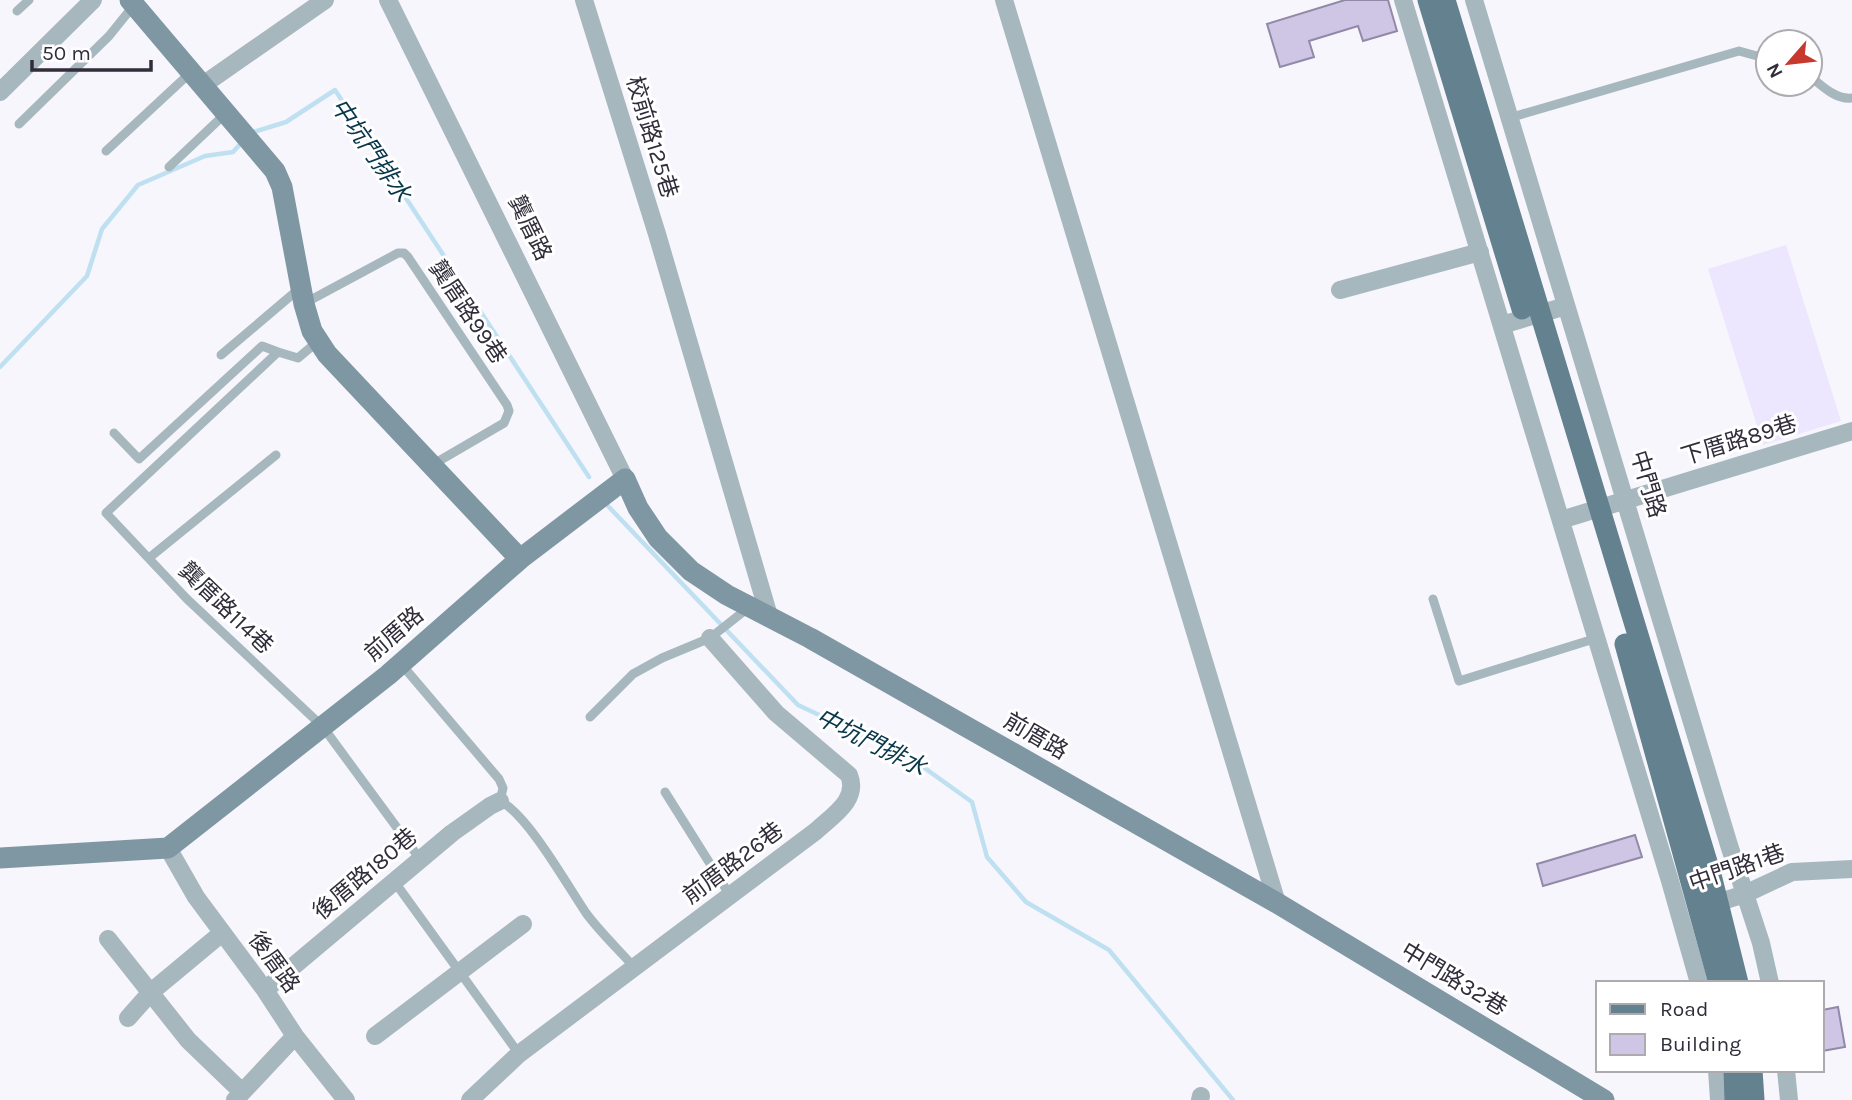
<svg xmlns="http://www.w3.org/2000/svg" width="1852" height="1100" font-family="Karla,'Noto Sans TC',sans-serif">
	<style>
		.built { fill: #ede6ff }
		.lines { fill: none; stroke-linecap: round; stroke-linejoin: round }
		.stream { stroke: #bee0f1; stroke-width: 4.5 }
		.building { fill: #cec6e4; stroke: #9189a7; stroke-width: 2 }
		.lane { stroke: #a7b7be; stroke-width: 9 }
		.street { stroke: #a7b7be; stroke-width: 18 }
		.secondary { stroke: #7f97a2; stroke-width: 21 }
		.primary { stroke: #63818e; stroke-width: 21 }
		.labels { text-anchor: middle; dominant-baseline: central; stroke-width: 6; stroke-linejoin: round; paint-order: stroke }
		.street-label { font-size: 23px; fill: #312d3a; stroke: #fff }
		.water-label { font-size: 24px; font-style: italic; fill: #073749; stroke: #fff }
	</style>
	<rect width="100%" height="100%" fill="#f7f6fc"/>
	<path class="built" d="M1786,245l55,176 -78,24 -55,-176z"/>
	<g class="lines">
		<path class="stream" d="M250,133l36,-11 49,-32 254,387
			M0,367l87,-91 15,-47 36,-44 67,-29 28,-4 9,-10
			M608,506l190,199 114,54 60,43 15,55 39,45 83,48 124,150"/>
	</g>
	<path class="building" d="M1345,0h43l9,31 -34,10 -5,-15 -49,15 5,16 -34,10 -13,-43z
		M1635,835l7,22 -99,29 -6,-22z
		M1838,1007l7,40 -23,4v-41z"/>
	<g class="lines">
		<path class="lane" d="M17,11l12,-11
			M1810,76c12,10 26,24 42,22
			M1509,118l230,-67 29,8
			M19,124l90,-88 25,-31
			M106,151l84,-78
			M169,167l56,-53
			M305,303l93,-50h6l4,4 99,148 2,6 -5,12 -72,42
			M317,342l-19,16 -20,-6 -172,161 81,86 136,128 97,132
			M221,355l79,-67
			M114,433l25,26 123,-113 16,6
			M149,558l127,-103
			M1433,599l26,82 138,-43
			M402,665l97,114 4,9 -3,13c28,14 67,84 86,112 14,19 32,36 48,54
			M590,717l43,-43 29,-16 48,-20 38,-30
			M665,792l66,105
			M394,881l125,173"/>
		<path class="street" d="M388,0l237,479
			M584,0l73,234 112,382
			M1004,0l273,903
			M1403,0l267,881 29,102
			M1474,0l255,845 32,98 9,40
			M203,85l122,-85
			M0,92l93,-92
			M1340,290l140,-38
			M1502,325l64,-19
			M1561,520l291,-89
			M168,848l28,49 69,93 30,46 51,64
			M1707,906l38,-12 47,-22 60,-3
			M108,939l80,101 54,52
			M265,990l187,-157 38,-27 10,-5
			M128,1018l23,-26 71,-59
			M375,1036l148,-112
			M1717,1070l2,30
			M1786,1070l3,30
			M235,1100l60,-64
			M470,1100l49,-46 297,-223c17,-16 43,-31 33,-56l-73,-62 -66,-75
			M1200,1100l1,-4"/>
		<path class="secondary" d="M130,0l145,171 7,16 22,117 8,27 15,23 193,205
			M0,858l168,-10 220,-173 132,-116 105,-80 13,29 20,30 33,33 36,24 83,43 467,265 327,197"/>
		<path class="primary" d="M1428,0l94,309
			M1445,0l266,875 27,108
			M1625,644l94,339
			M1734,1070l1,30
			M1752,1070l2,30"/>
	</g>
	<g class="labels">
		<g class="street-label">
			<text transform="translate(652 137) rotate(73)">校前路125巷</text>
			<text transform="translate(530 228) rotate(64)">龔厝路</text>
			<text transform="translate(468 312) rotate(56)">龔厝路99巷</text>
			<text transform="translate(1739 440) rotate(-17)">下厝路89巷</text>
			<text transform="translate(1648 484) rotate(73)">中門路</text>
			<text transform="translate(226 608) rotate(44)">龔厝路114巷</text>
			<text transform="translate(394 634) rotate(-41)">前厝路</text>
			<text transform="translate(1036 736) rotate(30)">前厝路</text>
			<text transform="translate(733 863) rotate(-37)">前厝路26巷</text>
			<text transform="translate(1737 868) rotate(-19)">中門路1巷</text>
			<text transform="translate(365 874) rotate(-40)">後厝路180巷</text>
			<text transform="translate(274 962) rotate(54)">後厝路</text>
			<text transform="translate(1454 979) rotate(31)">中門路32巷</text>
		</g>
		<g class="water-label">
			<text transform="translate(371 150) rotate(55)">中坑門排水</text>
			<text transform="translate(871 742) rotate(27)">中坑門排水</text>
		</g>
	</g>
	<rect x="1596" y="981" width="228" height="91" fill="#ffffff" stroke="#adabb0" stroke-width="2"/>
	<rect x="1610" y="1004" width="35" height="10" fill="#63818e" stroke="#adabb0" stroke-width="2"/>
	<text x="1660" y="1016" font-size="21" fill="#312d3a">Road</text>
	<rect x="1610" y="1034" width="35" height="21" fill="#cec6e4" stroke="#adabb0" stroke-width="2"/>
	<text x="1660" y="1051" font-size="21" fill="#312d3a">Building</text>
	<g transform="translate(1789 63) rotate(242)"><circle r="33" fill="#ffffff" stroke="#adabb0" stroke-width="2"/>
	<path d="M0-5L12 26L0 18L-12 26Z" fill="#c7392f"/>
	<text y="-10" font-size="19" font-weight="bold" text-anchor="middle" fill="#312d3a">N</text>
	</g>
	<path d="M32 60v10h119v-10" fill="none" stroke="#312d3a" stroke-width="3.5"/>
	<text x="42" y="60" font-size="21" fill="#312d3a" stroke="#ffffff" stroke-width="5" paint-order="stroke">50 m</text>
</svg>
